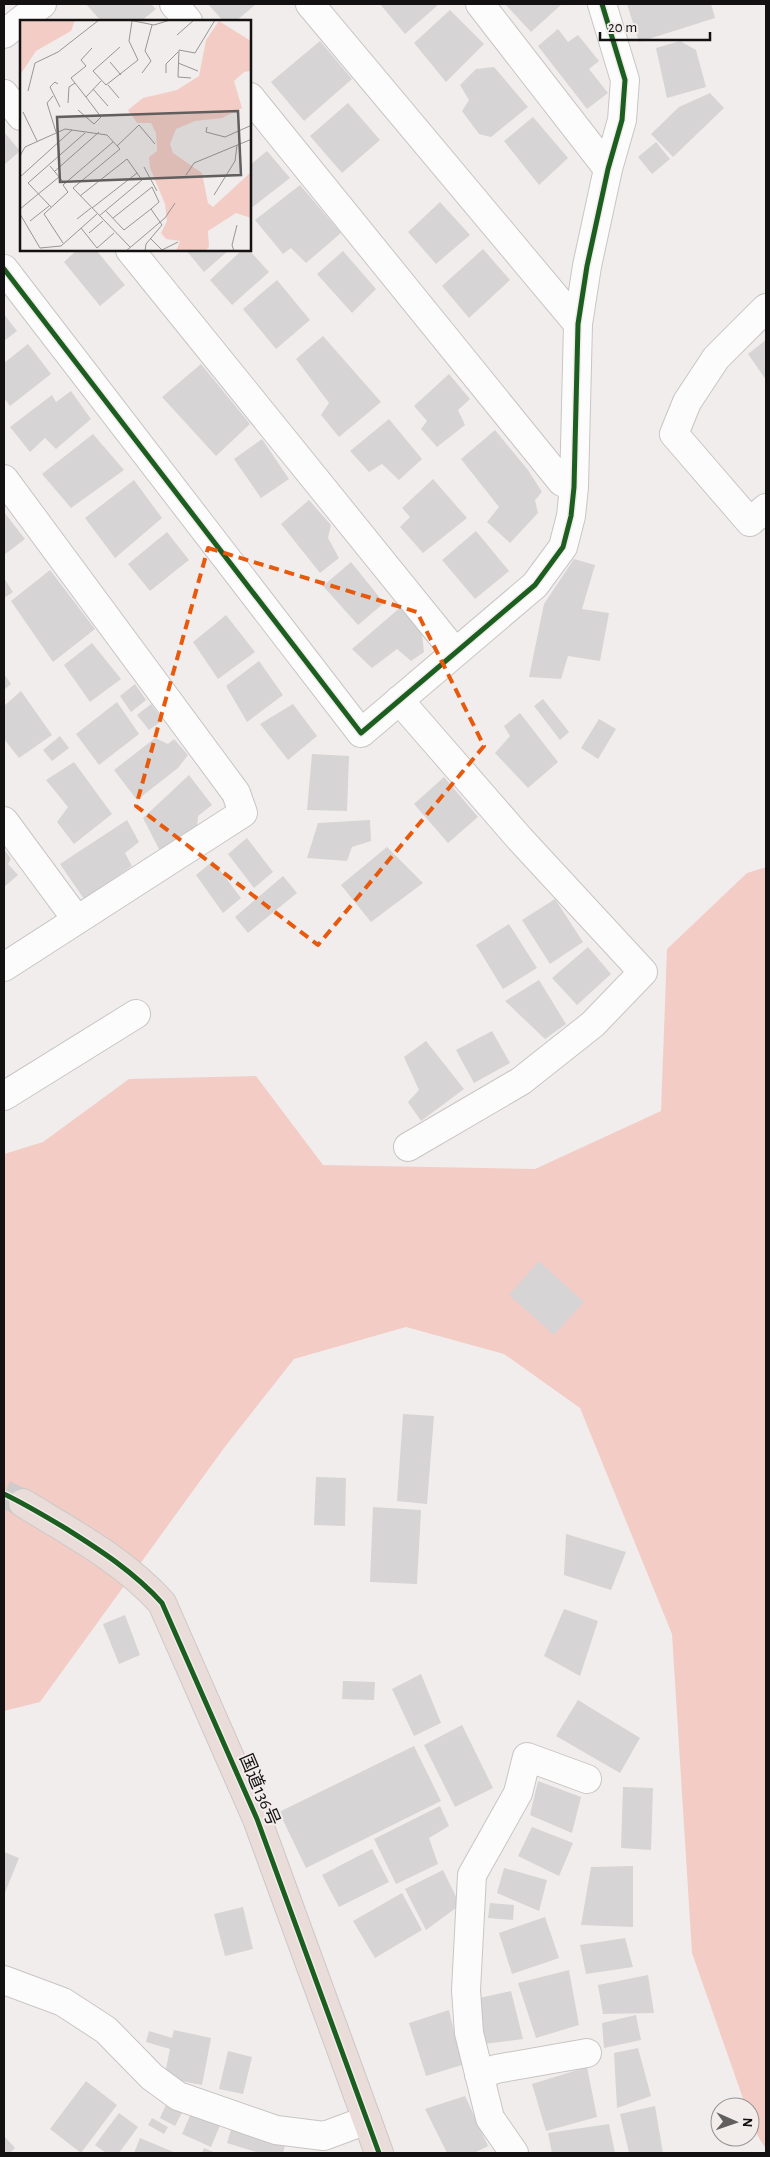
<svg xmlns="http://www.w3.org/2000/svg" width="770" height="2157" font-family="'Alegreya Sans','Noto Sans JP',sans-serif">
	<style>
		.green { fill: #f3cdc5 }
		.building { fill: #d6d4d4 }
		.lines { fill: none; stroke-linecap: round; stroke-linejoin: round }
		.highway-tunnel { stroke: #d0cccb; stroke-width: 28; stroke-dasharray: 28 14; stroke-linecap: butt }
		.minor-casing { stroke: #c8c5c4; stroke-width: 30 }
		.highway-casing { stroke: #cbc9c8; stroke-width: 30 }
		.minor { stroke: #fdfcfc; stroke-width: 28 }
		.highway { stroke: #e9dcd9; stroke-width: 28 }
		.cycleway-casing { stroke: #f2eceb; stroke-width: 8 }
		.cycleway { stroke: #1b5e20; stroke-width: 5 }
		.marked { fill: none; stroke: #e8590c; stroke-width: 4; stroke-dasharray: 10 6; stroke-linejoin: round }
		.labels { text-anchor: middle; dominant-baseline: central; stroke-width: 4.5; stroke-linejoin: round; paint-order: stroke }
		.street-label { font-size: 18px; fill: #131111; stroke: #f2eceb }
		.inset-road { fill: none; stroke: #989594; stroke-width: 1 }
		.view { fill: #615e5e; fill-opacity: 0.15; stroke: #615e5e; stroke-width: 2.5 }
		.inset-edge { fill: none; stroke: #131111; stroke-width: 2.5 }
	</style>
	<rect width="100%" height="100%" fill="#f1edec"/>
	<path class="green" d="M766,867v1282c-9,-14 -16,-25 -16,-42h-4l-54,-154 -20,-319 -92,-226 -76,-54 -98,-27 -112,32 -70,89 -184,254 -36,9v-557l39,-12 86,-63 127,-3 67,89 212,4 126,-58 6,-162 80,-76z"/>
	<path class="building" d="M86,4h65l5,5 -15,12h-40z
		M208,4h48l-20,17h-13z
		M380,4h59l-34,30z
		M505,4h57l-31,28z
		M627,4h84l4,14 -76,24z
		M450,10l34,34 -38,38 -32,-39z
		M558,29l10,13 10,-7 21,26 -10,8 19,24 -21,16 -49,-63z
		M320,41l32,38 -48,42 -33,-39z
		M680,41l16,9 10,37 -39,11 -11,-50z
		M494,67l34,40 -37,30 -12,-3 -17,-23 7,-11 -9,-15 16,-16z
		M710,93l14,15 -51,49 -22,-23 28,-27z
		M348,103l32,37 -38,33 -32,-37z
		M533,117l35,41 -29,27 -35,-44z
		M4,132l16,19 -16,14z
		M656,142l14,17 -18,15 -14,-17z
		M267,151l23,27 -40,31v-44z
		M300,185l41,48 -35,30 -15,-15 -8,6 -28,-34z
		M440,202l30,33 -34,29 -28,-32z
		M483,249l27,31 -41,38 -27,-32z
		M77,250h19l29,35 -25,21 -36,-44z
		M186,250h43l-25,22z
		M242,250h7l20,22 -37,33 -22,-25z
		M343,251l33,38 -24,24 -35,-39z
		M277,280l33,40 -34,29 -33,-40z
		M4,314l13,17 -13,10z
		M323,336l58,66 -42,35 -18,-22 8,-12 -33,-44z
		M766,340v40l-18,-26z
		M28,344l23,30 -41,32 -6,-8v-35z
		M201,364l49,60 -34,32 -54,-59z
		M449,374l21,25 -12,11 7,15 -28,22 -16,-18 6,-8 -13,-15z
		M71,391l20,28 -35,30 -11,-11 -15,14 -20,-25 42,-32 4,7z
		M389,419l33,40 -23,21 -17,-16 -13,8 -19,-21z
		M495,430l33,40 14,22 -7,8 3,13 -28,30 -23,-21 12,-15 -38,-48z
		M93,434l31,36 -53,38 -29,-34z
		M262,439l27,40 -28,19 -27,-39z
		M433,479l34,39 -44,35 -23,-26 10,-10 -8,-9z
		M134,480l28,38 -47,40 -30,-40z
		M309,500l22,25 -3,13 11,20 -19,15 -39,-49z
		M4,512l21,27 -21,16z
		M476,531l33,40 -34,28 -33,-39z
		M167,532l22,28 -39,31 -22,-27z
		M574,559l21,6 -13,44 27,4 -9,48 -32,-5 -7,23 -32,-2 15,-73z
		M351,562l33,41 -26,22 -35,-39z
		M50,570l45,59 -42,33 -42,-61z
		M4,578l9,14 -9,6z
		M402,606l20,28 2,18 -13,9 -14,-12 -25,19 -20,-19z
		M226,615l29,37 -37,27 -25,-37z
		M92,643l29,36 -31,23 -26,-37z
		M259,661l24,34 -36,27 -21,-36z
		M4,674l7,10 -7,6z
		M135,684l11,16 -15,12 -11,-16z
		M21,691l31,44 -33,23 -15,-19v-33z
		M543,699l26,33 -9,8 -26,-34z
		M117,702l22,32 -40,31 -23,-31z
		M151,704l12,16 -14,10 -12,-15z
		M293,704l24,32 -29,24 -28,-36z
		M520,713l38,49 -30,26 -33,-35 15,-17 -6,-10z
		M599,719l17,10 -18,30 -17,-11z
		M60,736l9,12 -17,13 -9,-11z
		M155,738l13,6 6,-5 14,16 -10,13 -41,32 -23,-30z
		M312,754l37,2 -2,55 -40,-1z
		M74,762l38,52 -38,30 -17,-22 11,-15 -22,-27z
		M189,775l23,30 -14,11 -1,12 -37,23 -17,-33z
		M444,777l34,40 -30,26 -34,-39z
		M127,820l12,22 -14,11 7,13 -48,33 -24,-35z
		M370,820l1,21 -19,6 -5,14 -40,-3 11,-35z
		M247,838l26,34 -19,16 -26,-34z
		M387,847l36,36 -52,39 -30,-37z
		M4,849l7,10 -3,5 10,11 -14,12z
		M213,861l28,37 -18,15 -27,-38z
		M283,876l14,17 -49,40 -13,-16z
		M555,899l28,43 -33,22 -28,-44z
		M509,924l28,44 -34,21 -27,-44z
		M588,947l23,27 -34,31 -25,-27z
		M539,980l27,44 -21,15 -40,-38z
		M492,1031l18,32 -36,20 -18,-33z
		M426,1041l38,48 -43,32 -13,-19 11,-12 -15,-33z
		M539,1261l45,41 -30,33 -45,-40z
		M403,1414l31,2 -7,88 -30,-3z
		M316,1477l30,1 -1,48 -31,-1z
		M373,1507l48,3 -4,74 -47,-2z
		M566,1534l60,18 -15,38 -47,-15z
		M564,1609l34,12 -18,55 -36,-20z
		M125,1615l15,40 -21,9 -16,-40z
		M421,1674l20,49 -27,13 -22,-47z
		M343,1681l32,1 -1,18 -32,-1z
		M578,1700l62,38 -20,35 -64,-37z
		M462,1725l31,63 -38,19 -31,-62z
		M414,1746l27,55 -135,67 -27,-56z
		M538,1781l43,16 -9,36 -42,-18z
		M623,1787l30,1 -2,62 -30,-2z
		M440,1806l9,20 -20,12 9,26 -42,20 -22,-45z
		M532,1827l41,16 -14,33 -41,-20z
		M372,1849l17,33 -50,25 -17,-32z
		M4,1852l15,6 -15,37z
		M633,1866v61l-52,-2 10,-58z
		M504,1868l43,12 -8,31 -42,-18z
		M443,1870l17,35 -34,25 -21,-41z
		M402,1893l20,37 -47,28 -22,-37z
		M490,1903l24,2 -1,15 -25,-2z
		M243,1907l10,42 -28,7 -11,-42z
		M545,1917l14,41 -47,16 -13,-41z
		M625,1938l8,29 -47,7 -6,-29z
		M569,1970l10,55 -43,13 -18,-55z
		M648,1975l6,38 -51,1 -5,-29z
		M511,1991l12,48 -39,5 -5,-46z
		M449,2010l13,55 -36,11 -17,-53z
		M636,2015l5,25 -37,8 -2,-25z
		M174,2030l37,8 -9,47 -38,-7 6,-29 -24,-7 3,-11 23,7z
		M638,2048l13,48 -34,12 -3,-55z
		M228,2051l24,6 -9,37 -24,-5z
		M587,2067l10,50 -51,14 -14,-47z
		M86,2081l31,24 -36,48 -31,-24z
		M465,2096l23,50 -14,7h-27l-22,-44z
		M168,2100l16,9 -9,17 -15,-8z
		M655,2106l8,47h-34l-9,-39z
		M192,2111l29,12 -10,24 -29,-13z
		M119,2113l19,14 -19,26h-13l-11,-8z
		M152,2118l16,9 -4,7 -16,-9z
		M609,2124l6,29h-63l-4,-20z
		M232,2126l54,16 -3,11h-24l-32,-10z
		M4,2136l11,12 -5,5h-6z
		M140,2138l36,15h-42z
		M204,2148l12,5h-14z"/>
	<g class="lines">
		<path class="highway-tunnel" d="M4,1494l19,9"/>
		<defs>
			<path id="minor" d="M174,4l14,17
				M310,4l268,320
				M480,4l128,165
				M4,34l38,-30
				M4,94l17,22
				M250,97l312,385 12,5
				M130,250l325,402
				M4,269l357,464 174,-148 28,-38 8,-31 3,-29 4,-163 9,-58 21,-97 14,-49 3,-40 -23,-76
				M766,308l-50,50 -29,44 -13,32 76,88 16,-14
				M4,479l232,314 7,20 -239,154
				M399,700l121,139 123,133 -50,52 -72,57 -113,66
				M4,821l73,99
				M4,1096l132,-82
				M4,1980l59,22 43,28 46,47 26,19 98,34 48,6 43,-16
				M479,2075l17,-6 91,-16
				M514,2153l-24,-35 -21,-85 -3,-43 6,-115 46,-82 9,-36 60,22"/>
			<path id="highway" d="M23,1503c49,30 100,57 139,100l95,216 122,334"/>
		</defs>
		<use href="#minor" class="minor-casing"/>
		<use href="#highway" class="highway-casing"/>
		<use href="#minor" class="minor"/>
		<use href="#highway" class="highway"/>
		<defs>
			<path id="cycleway" d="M4,269l357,464 174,-148 28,-38 8,-31 3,-29 4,-163 9,-58 21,-97 14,-49 3,-40 -23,-76
				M4,1494c21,10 41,22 61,34 35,22 69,44 97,75l95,216 122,334"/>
		</defs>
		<use href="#cycleway" class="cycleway-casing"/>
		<use href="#cycleway" class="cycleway"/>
	</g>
	<path class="marked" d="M208,548l209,64 67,134 -166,199 -182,-139z"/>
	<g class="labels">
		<g class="street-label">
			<text transform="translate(259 1790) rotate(67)">国道136号</text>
		</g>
	</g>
	<g transform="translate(20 20)">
		<rect width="231" height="231" fill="#f1edec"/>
		<path d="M0,0h55l-4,11 -35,20 -16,24zM199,1l32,20v30l-7,1 -10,9 8,27 -20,10 -27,3 -19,8 -6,15 3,9 29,20 6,30 5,4 38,-35v46l-15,-5 -28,18 1,16 -4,4h-29l4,-10 -14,-2 -5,-6 6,-12 -2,-17 -15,-36 -1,-11 8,-6 -1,-18 -5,-10h-14l-9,-13 15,-12 34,-8 22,-14 7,-36z" fill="#f3cdc5"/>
		<path class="inset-road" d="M109,0l25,5 16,-5M157,15l17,-15M100,27l-27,24 13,14 32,-25 -9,-19 3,-20M90,42l11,13M158,43l20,8M122,53l9,-12 -6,-10 7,-26M146,53v-9l12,-12M171,58l-13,-1 1,-27 16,3 20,-33M38,64l-3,-2 -5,5 10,20M88,65l11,13M73,69l15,17M8,71l7,-28 23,-11 41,-32M33,76l-6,7 9,29M66,77l-15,-19 15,-12 -5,-6 11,-12M48,83l1,-16 6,-4M58,90l16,14 7,-7 -15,-20 15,-16M3,92l14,29M187,107l-1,5 19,5 27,-12M97,126l22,-21 16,19M0,136l5,-9 40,-18 42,6 13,14 -47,39 57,59M30,146l15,18M124,147l13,24M35,151l44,-39M166,155l8,-12 58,-24M0,157l52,-47M194,175l21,-34 2,-16M60,176l47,-37 15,21 -43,36M31,187l-23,-24 57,-50M72,188l45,-35M0,189l39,-32M86,191l18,19 27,-21 11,16 -16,19 -1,7M0,194l20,34 21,-2 36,-32M93,198l39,-31 7,15 -8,7M57,199l14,-11M10,201l19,-15M61,208l16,20 17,-15M69,213l14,-12M130,218l12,12 16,-8M43,223l-19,-29 24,-22 -5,-7 50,-43M106,231l39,-33 10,-15M214,231l-2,-6 5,-20"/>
		<path class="view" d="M218,91l3,64 -181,7 -3,-65z"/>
		<rect width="231" height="231" class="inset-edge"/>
	</g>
	<rect width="770" height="2157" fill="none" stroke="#131111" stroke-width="10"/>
	<g transform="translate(735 2122) rotate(92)"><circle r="24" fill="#f2eceb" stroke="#999494"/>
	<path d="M0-4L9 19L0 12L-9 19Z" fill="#615e5e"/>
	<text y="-8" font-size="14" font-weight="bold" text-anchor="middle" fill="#131111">N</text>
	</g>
	<path d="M600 32v8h110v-8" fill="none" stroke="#131111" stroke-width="2.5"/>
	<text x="608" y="32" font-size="15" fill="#131111" stroke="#f2eceb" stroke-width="4" paint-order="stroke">20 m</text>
</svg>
